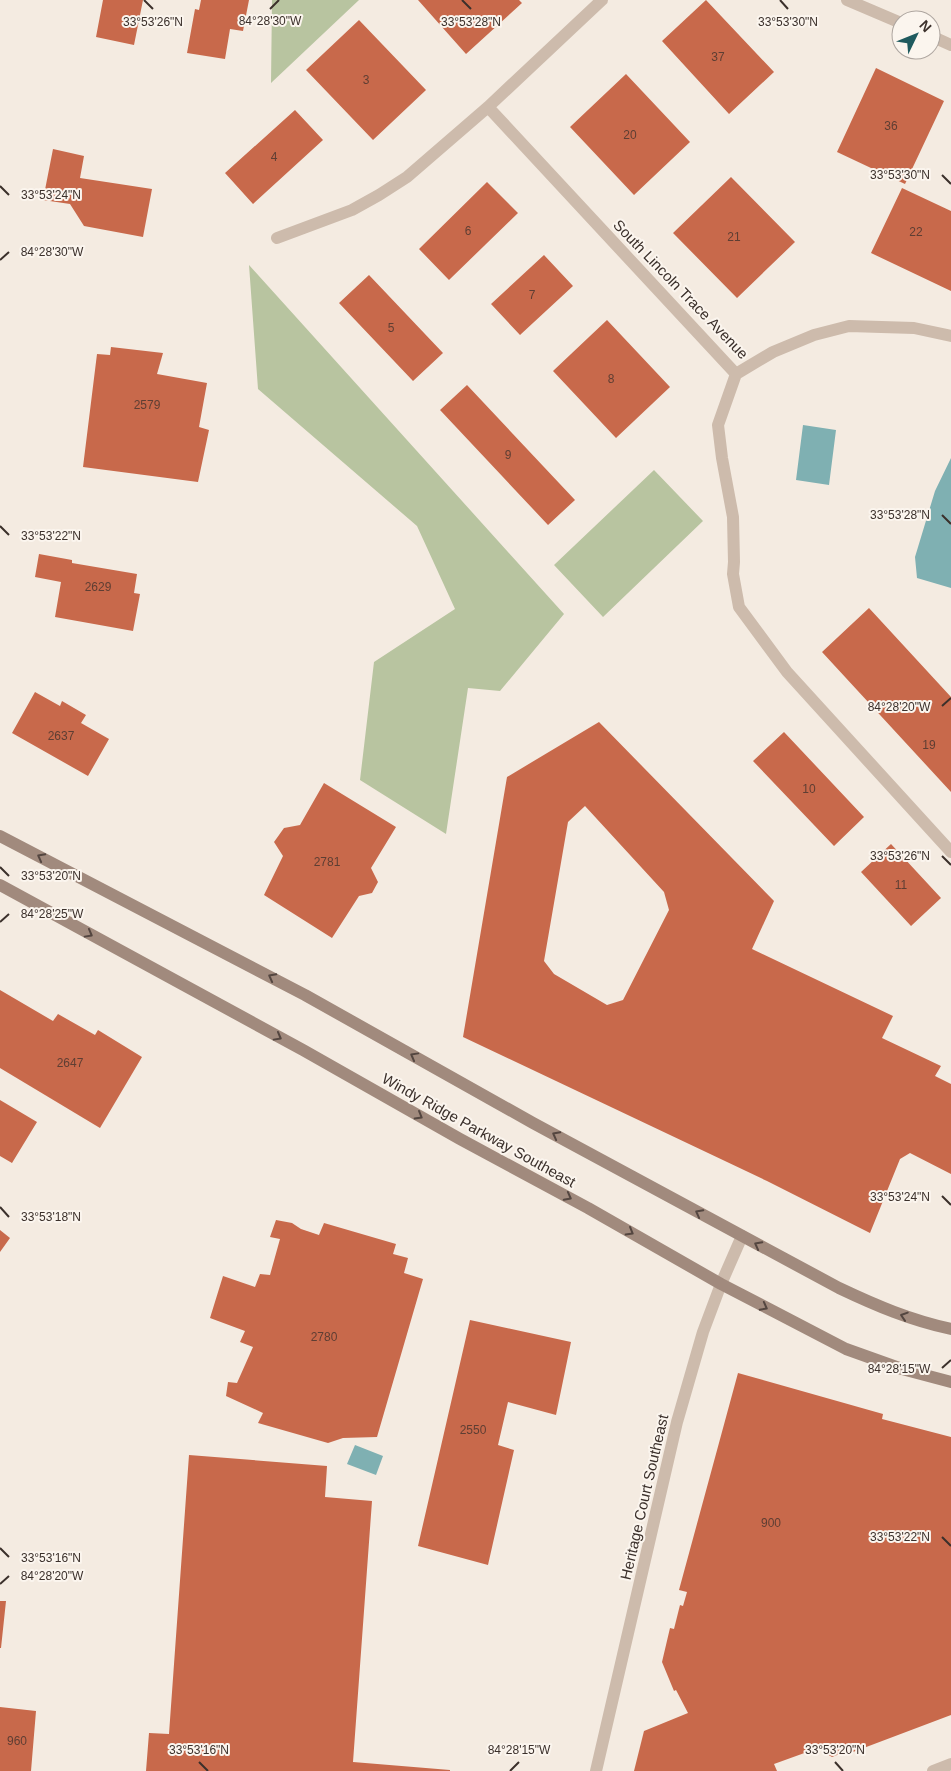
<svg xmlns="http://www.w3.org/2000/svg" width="951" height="1771" font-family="Helvetica,sans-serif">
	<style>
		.green { fill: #b8c4a0 }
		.water { fill: #7fb0b2 }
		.building { fill: #c8694b; fill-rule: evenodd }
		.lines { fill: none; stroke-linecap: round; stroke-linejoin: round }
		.minor { stroke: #cdbbac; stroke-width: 12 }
		.secondary { stroke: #a18a7d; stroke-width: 12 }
		.oneway { stroke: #544640 }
		.ticks { fill: none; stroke: #3b302b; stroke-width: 2 }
		.labels { text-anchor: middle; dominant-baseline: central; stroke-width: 4; stroke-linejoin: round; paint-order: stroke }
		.number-label { font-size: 12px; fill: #5e3e33 }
		.street-label { font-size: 15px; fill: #3b302b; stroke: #fbf5ee }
		.ticks-label { font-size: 12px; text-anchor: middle; fill: #3b302b; stroke: #fbf5ee; stroke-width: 4; stroke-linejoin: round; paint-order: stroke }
	</style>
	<rect width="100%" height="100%" fill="#f4ebe1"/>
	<path class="green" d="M272,0h87l-88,83z
		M249,265l315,349 -64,77 -32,-3 -22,146 -86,-54 14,-118 81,-53 -38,-83 -159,-137z
		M654,470l49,51 -100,96 -49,-52z"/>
	<path class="water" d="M803,425l33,5 -7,55 -33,-5z
		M951,458v130l-34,-10 -2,-21 20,-66z
		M355,1445l28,11 -7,19 -29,-11z"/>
	<path class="building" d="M103,0h40l-9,45 -38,-8z
		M201,0h48l-6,31 -13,-2 -5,30 -38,-6 8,-44 4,1z
		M418,0h101l3,3 -56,51z
		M706,0l68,72 -45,42 -67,-73z
		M359,20l67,70 -53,50 -67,-70z
		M876,68l68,33 -39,83 -68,-32z
		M626,74l64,68 -56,53 -64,-68z
		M295,110l28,30 -70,64 -28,-31z
		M53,149l31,7 -4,22 72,11 -9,48 -59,-11 -14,-22 -27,-4z
		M731,177l64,65 -58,56 -64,-65z
		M487,182l31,31 -69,67 -30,-31z
		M902,188l49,23v80l-80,-38z
		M544,255l29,31 -53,49 -29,-31z
		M369,275l74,78 -30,28 -74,-78z
		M607,320l63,67 -54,51 -63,-67z
		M111,347l52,6 -6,21 50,9 -8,44 10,3 -11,52 -115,-15 14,-113 13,1z
		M467,385l108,115 -27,25 -108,-115z
		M39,554l33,6v3l65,11 -3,19 6,1 -7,37 -78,-14 6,-35 -26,-5z
		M869,608l82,89v95l-129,-140z
		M35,692l25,14 2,-5 24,14 -5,8 28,16 -21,37 -76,-43z
		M599,722l175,179 -22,48 141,67 -11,22 59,28 -6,10 16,8v90l-41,-21 -10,6 -30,74 -103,-52 -304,-144 44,-260zM585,806l79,86 5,18 -46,90 -16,5 -53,-31 -10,-13 24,-139z
		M784,732l80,85 -30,29 -81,-85z
		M324,783l72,44 -25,41 7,14 -6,11 -13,3 -27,42 -68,-43 19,-39 -9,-14 10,-14 16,-3z
		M891,844l50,54 -30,28 -50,-54z
		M0,990l53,31 5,-7 37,21 3,-5 44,27 -42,71 -100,-60z
		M0,1100l37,22 -25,41 -12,-7z
		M276,1220l16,3 9,6 18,6 5,-12 72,21 -3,10 15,4 -4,15 19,6 -46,158 -34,1 -15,5 -70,-20 5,-10 -37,-17 2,-14 9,1 16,-36 -13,-5 5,-11 -35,-13 13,-42 32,11 5,-13 10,1 10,-36 -10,-2z
		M0,1230l10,8 -10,14z
		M470,1320l101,22 -15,73 -48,-13 -10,43 16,5 -26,115 -70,-19z
		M738,1373l145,41 -1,5 69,18v278l-98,37 -1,-3 -20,8 -10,-6 -1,-4 -47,17 3,7h-143l10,-40 44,-18 -12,-23 -2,1 -12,-29 8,-34 4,1 6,-24 3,1 4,-14 -8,-2z
		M189,1455l138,11 -2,31 47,4 -19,261 97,8v1h-304l3,-38 20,1z
		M0,1601h6l-5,47h-1z
		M0,1707l36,4 -5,60h-31z"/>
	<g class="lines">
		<path class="minor" d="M847,0l54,23
			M931,36l20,9
			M488,107l248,267
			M277,238l75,-28 27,-15 28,-18 81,-70 114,-107
			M736,374l-18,51 4,33 11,59 1,45 -1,12 6,33 48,65 164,180
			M736,374l37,-22 41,-17 35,-9 65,2 37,8
			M596,1771l81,-349 26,-90 18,-48 21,-48
			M933,1771l18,-7"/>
		<path class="secondary" d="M0,836l305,159 228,128 306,165c38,18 71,32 112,41
			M0,885l303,165 157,89 128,69 133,76 125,65 56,20 49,13"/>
	</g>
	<defs><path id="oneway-chevron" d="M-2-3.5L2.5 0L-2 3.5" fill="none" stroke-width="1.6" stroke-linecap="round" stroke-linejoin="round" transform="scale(1.25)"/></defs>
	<g class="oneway">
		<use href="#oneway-chevron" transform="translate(41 857) rotate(-152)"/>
		<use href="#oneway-chevron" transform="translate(89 934) rotate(29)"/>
		<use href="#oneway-chevron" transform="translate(272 977) rotate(-152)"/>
		<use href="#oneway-chevron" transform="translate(278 1037) rotate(29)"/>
		<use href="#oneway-chevron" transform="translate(414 1056) rotate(-151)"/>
		<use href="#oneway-chevron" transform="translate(419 1116) rotate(30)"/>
		<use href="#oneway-chevron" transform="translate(556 1135) rotate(-152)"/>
		<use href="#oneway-chevron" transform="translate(568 1197) rotate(28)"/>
		<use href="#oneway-chevron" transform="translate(699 1213) rotate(-152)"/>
		<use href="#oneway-chevron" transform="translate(630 1232) rotate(30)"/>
		<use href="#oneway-chevron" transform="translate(758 1245) rotate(-152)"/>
		<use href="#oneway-chevron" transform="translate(764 1307) rotate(28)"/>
		<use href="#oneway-chevron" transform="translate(904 1316) rotate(-162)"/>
	</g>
	<path class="ticks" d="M144,0l9,9M462,0l9,9M780,0l8,9M270,9l9,-9M942,175l9,9M0,186l9,9M0,260l9,-8M942,515l9,9M0,526l9,9M942,706l9,-8M942,856l9,9M0,867l9,9M0,922l9,-8M942,1196l9,9M0,1207l9,10M942,1368l9,-8M942,1537l9,9M0,1548l9,9M0,1584l9,-8M199,1762l9,9M835,1762l8,9M510,1771l9,-9"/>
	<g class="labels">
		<g class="number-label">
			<text x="718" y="57">37</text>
			<text x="366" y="80">3</text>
			<text x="891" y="126">36</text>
			<text x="630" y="135">20</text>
			<text x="274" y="157">4</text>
			<text x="468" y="231">6</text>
			<text x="916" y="232">22</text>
			<text x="734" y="237">21</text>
			<text x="532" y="295">7</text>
			<text x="391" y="328">5</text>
			<text x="611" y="379">8</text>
			<text x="147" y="405">2579</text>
			<text x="508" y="455">9</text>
			<text x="98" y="587">2629</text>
			<text x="61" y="736">2637</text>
			<text x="929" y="745">19</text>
			<text x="809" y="789">10</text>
			<text x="327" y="862">2781</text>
			<text x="901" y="885">11</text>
			<text x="70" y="1063">2647</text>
			<text x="324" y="1337">2780</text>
			<text x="473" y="1430">2550</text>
			<text x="771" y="1523">900</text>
			<text x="17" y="1741">960</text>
		</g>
		<g class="street-label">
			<text transform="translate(681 289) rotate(46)">South Lincoln Trace Avenue</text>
			<text transform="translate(479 1130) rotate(29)">Windy Ridge Parkway Southeast</text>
			<text transform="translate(644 1497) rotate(-77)">Heritage Court Southeast</text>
		</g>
	</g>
	<g class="ticks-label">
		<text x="270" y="25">84°28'30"W</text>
		<text x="153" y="26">33°53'26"N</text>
		<text x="471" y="26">33°53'28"N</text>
		<text x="788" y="26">33°53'30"N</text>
		<text x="900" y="179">33°53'30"N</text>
		<text x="51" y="199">33°53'24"N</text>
		<text x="52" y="256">84°28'30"W</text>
		<text x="900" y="519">33°53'28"N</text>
		<text x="51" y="540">33°53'22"N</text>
		<text x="899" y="711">84°28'20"W</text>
		<text x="900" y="860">33°53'26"N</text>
		<text x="51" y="880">33°53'20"N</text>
		<text x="52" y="918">84°28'25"W</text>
		<text x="900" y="1201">33°53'24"N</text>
		<text x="51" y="1221">33°53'18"N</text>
		<text x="899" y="1373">84°28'15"W</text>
		<text x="900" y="1541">33°53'22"N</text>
		<text x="51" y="1562">33°53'16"N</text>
		<text x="52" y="1580">84°28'20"W</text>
		<text x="199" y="1754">33°53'16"N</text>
		<text x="835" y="1754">33°53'20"N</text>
		<text x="519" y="1754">84°28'15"W</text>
	</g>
	<g transform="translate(916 35) rotate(47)"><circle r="24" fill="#fbf5ee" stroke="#aea6a0"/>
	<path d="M0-4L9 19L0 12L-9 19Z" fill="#1f5a5e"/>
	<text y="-8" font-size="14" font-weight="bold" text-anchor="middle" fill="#3b302b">N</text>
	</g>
</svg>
